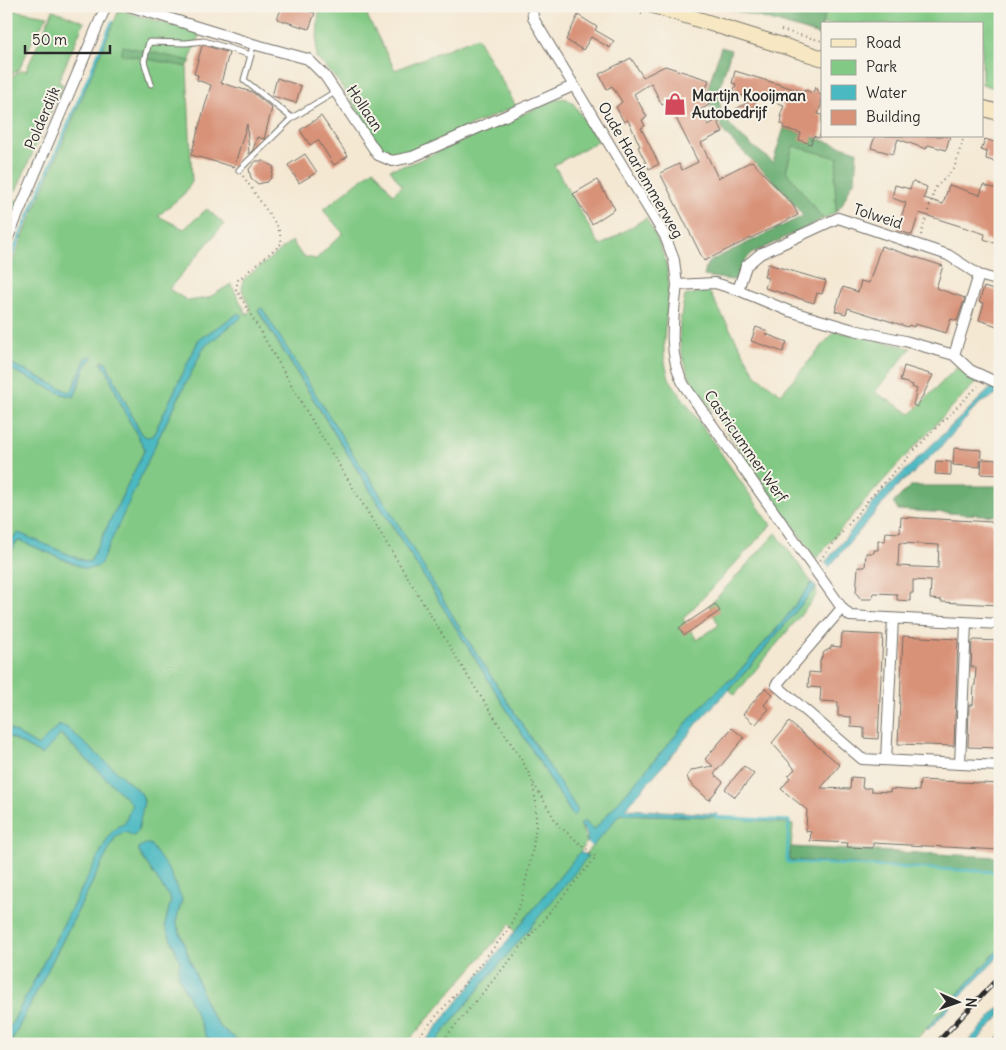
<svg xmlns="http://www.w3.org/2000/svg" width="1006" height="1050" font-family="Delius,sans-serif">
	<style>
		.green { fill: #82c985; stroke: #567a58; fill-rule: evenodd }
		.forest { fill: #69ad72; stroke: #4a6c4e }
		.water { fill: #4bb9c2; stroke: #3b7276 }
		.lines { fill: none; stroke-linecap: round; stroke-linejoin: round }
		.stream { stroke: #4bb9c2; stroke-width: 3 }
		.building { fill: #d89278; fill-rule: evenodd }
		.lane-casing { stroke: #716d66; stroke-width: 7 }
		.street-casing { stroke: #716d66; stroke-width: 12 }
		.secondary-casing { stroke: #716d66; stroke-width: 17 }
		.path { stroke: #716d66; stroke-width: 2; stroke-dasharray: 1 4; stroke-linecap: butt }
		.lane { stroke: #fff; stroke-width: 5 }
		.street { stroke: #fff; stroke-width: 10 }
		.secondary { stroke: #f7e8c3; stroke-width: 15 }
		.rail-casing { stroke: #2b2b2b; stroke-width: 5 }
		.rail { stroke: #f7f3e8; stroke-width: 3; stroke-dasharray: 9; stroke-linecap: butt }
		.labels { text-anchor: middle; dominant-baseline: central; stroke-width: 4; stroke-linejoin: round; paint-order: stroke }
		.poi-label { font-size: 15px; font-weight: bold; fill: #2b2b2b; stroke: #f7f3e8; text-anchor: start }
		.street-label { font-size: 15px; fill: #2b2b2b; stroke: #f7f3e8 }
	</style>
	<rect width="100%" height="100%" fill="#f7f3e8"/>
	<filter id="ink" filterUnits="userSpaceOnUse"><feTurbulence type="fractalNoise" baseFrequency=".02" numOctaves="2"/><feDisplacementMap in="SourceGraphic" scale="10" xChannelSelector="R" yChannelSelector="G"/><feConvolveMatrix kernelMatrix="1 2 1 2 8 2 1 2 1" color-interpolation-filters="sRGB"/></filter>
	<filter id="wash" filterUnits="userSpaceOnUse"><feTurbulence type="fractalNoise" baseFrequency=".0096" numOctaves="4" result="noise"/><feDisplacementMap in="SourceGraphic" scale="20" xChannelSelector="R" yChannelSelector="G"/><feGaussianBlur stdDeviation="1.12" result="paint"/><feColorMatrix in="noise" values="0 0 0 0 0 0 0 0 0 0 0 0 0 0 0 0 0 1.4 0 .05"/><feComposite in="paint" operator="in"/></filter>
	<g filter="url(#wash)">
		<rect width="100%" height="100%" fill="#f4e8d3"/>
		<path class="green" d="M319,6h43l33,64 82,-33 39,69 -111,48 -14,1c-12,-7 -17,-20 -25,-31 -14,-22 -29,-49 -50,-66z
			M719,6h281v84l-18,-6v-60h-160v12l-61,-20 1,2z
			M6,9l42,7 -13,19 -16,35 -13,7z
			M53,10l31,12 -26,60 5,2 -47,107 -10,-5v-106l16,-10 4,1z
			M119,10l81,23 -13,34 5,115 -8,12 -26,22 26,13 23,-20 17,15 -55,65 19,12 20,-3 23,-14 16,31 4,-5 -9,-20 1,-10 49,-39 10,15 14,3 27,-26 -20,-23 51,-41 19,25 9,-8 -12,-17 20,-5 145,-64c8,-3 12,-2 18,3l25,38 -44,24 46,81 46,-28c10,17 20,38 22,58 3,35 -12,70 2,104l101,145 -88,94 14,21 22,-15 -10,-19 67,-73 36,50 -31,41 -48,54 -10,7 -27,27 -102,118 -9,-8 -5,2 7,18 -7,10 -65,80 -5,-8 -104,120h-163l-23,-17 -12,-18 -32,-87 6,-23 -43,-47 32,48 -6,25 15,36 -1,14 28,63 13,6h-210l106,-208 9,-4 19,-31 -3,-8 -75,-66 -8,-1 -20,20 -32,-19v-161l10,-24 5,-1 65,28 73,-132 45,-90 39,-31 -4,-3 -40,26 -46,97 -6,2 -6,-4 -35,-72h-4l-1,1 6,8 18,42 20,36 -55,113 -78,-25 -6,13v-183l56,27 7,2 8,-5 8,-23 4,-7 -5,1 -12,29 -3,1 -63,-31v-84zM262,309l96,153 11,14 93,155 116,180 -5,5 -315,-505z
			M793,145l46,13 -4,20 1,34 -13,7 -37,-48z
			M6,191l8,4 -1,3 8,5 -15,34v-14l5,-10 -5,-3z
			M708,290l48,85 25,19 54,-63 76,17 -36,44 36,22 45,-46 23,11c-57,59 -112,117 -163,180l-126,-181c-13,-34 -13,-46 -5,-82z
			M816,587l1,8 -82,100 -6,-5 19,-21z
			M60,734l72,70 -7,19 -8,4 -7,7 -104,201v-300l36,20z
			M620,814l95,3 78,7 -3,36 210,12v76l-88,96h-478c50,-63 104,-124 153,-189l-2,-1z"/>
		<path class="forest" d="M759,6h69l-6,18 -1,11 -59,-17z
			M123,46l68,15 -4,6 -66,-13z
			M721,47l10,3c-3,12 -13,39 -12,49 2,28 35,47 54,63l11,-34 73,23 -2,30 -3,2 -10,22 -6,7 -1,-34 3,-20 -45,-12 -7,25 37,48 -72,35 -8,9 -5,16 -6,1 -28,-4 3,-12 7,-5 89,-43 -19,-25 -58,-56 -15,-29 -5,-12z
			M910,486h90v30l-102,-6 -5,-7z
			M791,847l209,10v15l-211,-12z"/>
		<path class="water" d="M262,308l96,154 11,14 93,155 116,180 -5,5 -315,-506z
			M239,313l4,3 -39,31 -45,90 -58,126 -4,4 -11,2 -65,-28 -5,1 -10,24c0,-14 -1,-25 13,-33l65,28 6,1 55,-113 -20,-36 -18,-42 -6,-8 1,-2 4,1 35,72 6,3 6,-1 46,-97z
			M93,356v3c-12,7 -13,27 -19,38l-12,-3 -56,-27v-6l63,31 3,-1 12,-29 3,-5z
			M992,387l8,6 -21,11 -41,46 -21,18 -5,7 -11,7 -72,85 -4,-4 58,-71z
			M812,583l4,4 -68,82 -48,51 -22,28 -53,61 92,5 -2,3 -95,-3 -28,33 -5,-5v-7l-7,-11 4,-3 10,9 102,-118 27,-27 10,-7 48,-54z
			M58,726l8,1 75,66 3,8 -6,30 -4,5 -9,-4 -9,4 -106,208h-4v-9l104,-201 7,-7 8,-4 7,-19 -71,-70 -19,21 -36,-20v-8l32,19z
			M146,844h4l20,28 12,27 -6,23 32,87 12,18 23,17h-23l-13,-6 -29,-63 2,-14 -15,-36 6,-25 -32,-48v-5z
			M580,852l8,4c-50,64 -104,125 -154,188h-11z
			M1000,948v7l-71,74h-3z
			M1000,1007v9l-26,28h-8z"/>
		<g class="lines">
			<path class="stream" d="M6,269l106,-247
				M715,817l74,4 -2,41 213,10"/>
		</g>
		<g id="blocks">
			<path class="building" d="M291,6l24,7 -6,16 -32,-10 5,-12 8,3z
				M578,15l19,12 -2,3 19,11 -4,7 -19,-11 -8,13 -17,-10z
				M204,45l25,8 -8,30 31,9 20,16 -8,31 -7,-2 -4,13 -4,4 -2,-30 -13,43 -43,-12 20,-70 -14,-5 1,-5 -4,-1 8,-28z
				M631,58l12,19 22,-11 44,14 -5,15 5,10 -9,5 8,15 9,-5 6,12 -22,11 17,35 34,-17 41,44 5,10 -94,46 -44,-88 19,-9 3,6 16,-8 -30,-60 -6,3 -11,-22 -17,11 13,23 -5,3 3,6 -4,2 18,36 -10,5 -11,-22 2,-1 -12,-26 -4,2 -8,-15 6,-5 -10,-16 -5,3 -8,-15z
				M735,71l69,21 1,-2 8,3 2,-6 5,8 2,1 -2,6 2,1 -4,11 4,1v15l-3,8 -6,-2 -2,8 -12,-4 2,-7 -18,-5 1,-3 -3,-1 1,-7h-2l4,-12 -24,-7 -1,3 -3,-1 -4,14 -16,-5 18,-10 -21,-6 3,-9 -4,-1z
				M277,78l24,8 -5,17 -24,-7z
				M321,116l27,40 -14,9 -16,-25 -8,5 -10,-15z
				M875,136h75l-4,14 -18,-5 -2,4 -28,-10 -5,15 -22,-6z
				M985,139l15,5v19l-14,-4 1,-7 -6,-2z
				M305,154l12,18 -18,11 -11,-18z
				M256,161h7l11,6 -3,11 -4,4 -9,2 -7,-6 -2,-9z
				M597,180l18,29 -23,15 -19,-30z
				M913,181l14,6 -3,11 19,6 6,-19 31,10 3,-10 17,5v55l-16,-6 1,-5 -66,-21 -7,22 -15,-5 9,-27 -14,-5 3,-13 15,4z
				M881,246l62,20 -7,22 29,10 -8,23 -6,-2 -5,14 -31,-9 -1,3 -5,-2 -1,2 -60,-19 -2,6 -11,-3 8,-24 15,5 3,-11 8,2z
				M768,264l58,17 -4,13 -5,-1 -3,10 -49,-15 3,-10 -4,-1z
				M984,287l16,5v35l-21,-7 5,-17 -5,-1z
				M756,327l11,4 -1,3 21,8 -4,10 -32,-11z
				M904,366l29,9 -16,32 -4,-2 4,-16 -5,-2 1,-2 -13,-4z
				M954,448l27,2 -1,17 -27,-2z
				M982,459l18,1v15l-19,-1z
				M936,461l15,1v13l-16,-1z
				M901,517l91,5v2l8,1v80l-59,-3v-2l-11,-1 1,-18 -18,-1v13h-3v8l-13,-1v-6l-21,-1h-3l-1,6h-11l-5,-6 2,-26h7l1,-14h8v-3h4v-10l7,1 1,-9 14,1zM899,543l40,2 -1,23 -40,-2z
				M715,604l5,7 -36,24 -5,-7z
				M842,633l41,2 -5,104 -14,-1v-10l-13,-1v-10l-13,-1v-14l-18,-1 1,-13 -13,-1 1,-15 11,1v-12l4,-9 7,-4v-2l10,1z
				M903,636l55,3 -4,107 -56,-2z
				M974,640l26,1v107l-32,-1 1,-42h4l1,-20h1l1,-18h-5l1,-25z
				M765,688l8,6 -9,11 5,4 -14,16 -12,-11z
				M789,722l51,43 -19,23 29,1 1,-12 12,1 -1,10h9v3l19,1 1,-3 28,2 1,-11 80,4v66l-127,-7v5l-26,-1 1,-4 -38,-2 1,-9 -5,-1 1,-21 -26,-21 9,-11 -2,-2 7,-7 -23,-26z
				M732,728l12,10 -30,36 9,8 -14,18 -20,-18 -2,-6 5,-6 21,-4 -8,-7z
				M744,766l10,8 -19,23 -10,-8z"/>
		</g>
	</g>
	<g filter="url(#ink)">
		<use href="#blocks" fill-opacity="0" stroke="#716d66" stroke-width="1"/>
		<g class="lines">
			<defs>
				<path id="lane" d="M251,55l-7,25 48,38
					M151,84l-7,-23 5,-19 37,1 18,-2 47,14 2,-11
					M239,170l53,-52 43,-26
					M992,1044l8,-9"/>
				<path id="street" d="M129,6l124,38 55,15 17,17 53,79 14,6 20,-4 161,-71
					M532,6l1,12 132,218 9,24 3,25 38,-2 23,7 51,21 65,19 51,11 49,14 16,15 30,14
					M6,242l100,-236
					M677,285c-4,34 -10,69 7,100l158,223 8,8 150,8
					M738,290l8,-24 14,-12 78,-36 110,37 31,20 21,6
					M954,355l25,-80
					M842,608l-66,77 86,74 138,7
					M886,760l7,-141
					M960,764l6,-141"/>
				<path id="secondary" d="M655,6l167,52
					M982,108l18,5"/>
			</defs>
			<use href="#lane" class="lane-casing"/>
			<use href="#street" class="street-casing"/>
			<use href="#secondary" class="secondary-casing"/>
			<path class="path" d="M617,6l27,8
				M543,7l5,-1
				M781,30l41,11
				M243,176l35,51 4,16 -44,37 -2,9 72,125 159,261 56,87 9,18 4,22v24l-4,28 -11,48 -13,28 -47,58 -49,56
				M921,235l14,-47 19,-19 10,-33
				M820,560l49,-61 59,-63 50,-50
				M440,1044l156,-187 -38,-32 -25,-43"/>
			<use href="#lane" class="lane"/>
			<use href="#street" class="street"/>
			<use href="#secondary" class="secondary"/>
			<defs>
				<path id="rail" d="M936,1044l64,-68"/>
			</defs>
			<use href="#rail" class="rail-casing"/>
			<use href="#rail" class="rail"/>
		</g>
	</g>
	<defs>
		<symbol id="shop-bare" viewBox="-9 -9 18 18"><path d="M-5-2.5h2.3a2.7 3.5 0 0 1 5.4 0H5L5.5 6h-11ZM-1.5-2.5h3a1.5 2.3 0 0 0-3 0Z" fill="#d1495b" stroke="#f7f3e8" stroke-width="2.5" paint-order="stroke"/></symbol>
	</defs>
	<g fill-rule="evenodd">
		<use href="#shop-bare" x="659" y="88" width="32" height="32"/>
	</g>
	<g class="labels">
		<g class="poi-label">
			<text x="692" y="95">Martijn Kooijman<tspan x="692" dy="17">Autobedrijf</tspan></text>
		</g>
		<g class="street-label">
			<text transform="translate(365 108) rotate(56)">Hollaan</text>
			<text transform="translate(42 118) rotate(-67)">Polderdijk</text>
			<text transform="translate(641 170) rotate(60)">Oude Haarlemmerweg</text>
			<text transform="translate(878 216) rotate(18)">Tolweid</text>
			<text transform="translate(746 446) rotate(55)">Castricummer Werf</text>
		</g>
	</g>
	<rect width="1006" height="1050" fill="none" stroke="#f7f3e8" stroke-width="25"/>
	<rect x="821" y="22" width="162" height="115" fill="#f7f3e8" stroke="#a5a39c"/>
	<rect x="831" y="39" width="25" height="8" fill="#f7e8c3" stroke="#a5a39c"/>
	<text x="866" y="48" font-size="15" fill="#2b2b2b">Road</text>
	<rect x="831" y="60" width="25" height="15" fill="#82c985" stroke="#a5a39c"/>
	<text x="866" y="72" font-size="15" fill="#2b2b2b">Park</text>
	<rect x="831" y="85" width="25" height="15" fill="#4bb9c2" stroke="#a5a39c"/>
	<text x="866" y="98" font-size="15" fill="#2b2b2b">Water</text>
	<rect x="831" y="110" width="25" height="15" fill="#d89278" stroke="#a5a39c"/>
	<text x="866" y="122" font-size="15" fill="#2b2b2b">Building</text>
	<g transform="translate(958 1002) rotate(92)" stroke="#f7f3e8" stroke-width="4" paint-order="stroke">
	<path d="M0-4L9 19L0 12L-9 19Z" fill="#2b2b2b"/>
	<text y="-8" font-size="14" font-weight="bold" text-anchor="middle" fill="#2b2b2b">N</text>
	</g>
	<path d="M25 45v8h85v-8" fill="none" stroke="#2b2b2b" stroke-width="2.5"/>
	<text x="32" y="45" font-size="15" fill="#2b2b2b" stroke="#f7f3e8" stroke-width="4" paint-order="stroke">50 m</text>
</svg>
